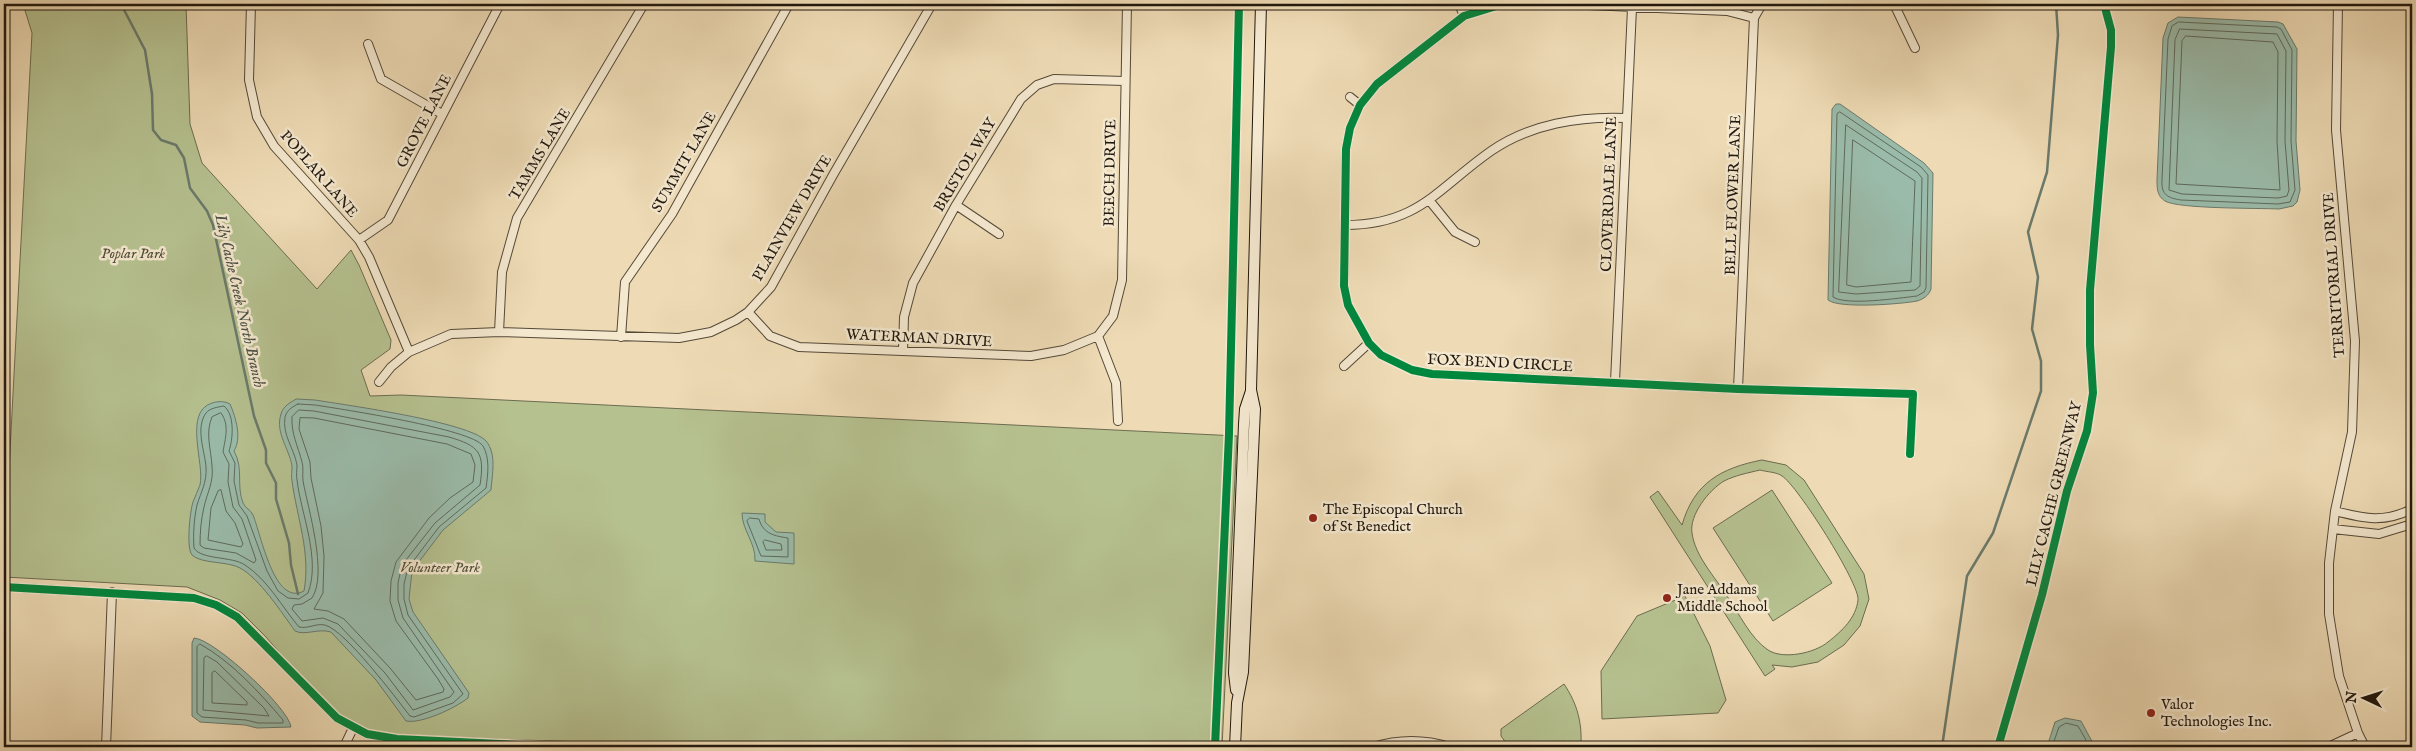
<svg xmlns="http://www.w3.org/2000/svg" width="2416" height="751" font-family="'IM FELL English',serif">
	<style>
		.green { fill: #b6c190; stroke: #6c6c4f; fill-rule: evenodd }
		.water { fill: #9abbaa; stroke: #6a7a6c }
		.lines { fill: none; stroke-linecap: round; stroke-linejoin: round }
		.shore { stroke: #5e6a5c; stroke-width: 1 }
		.stream { stroke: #6a7a6c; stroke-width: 2.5 }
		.street-casing { stroke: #544938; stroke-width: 10 }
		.secondary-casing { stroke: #21180e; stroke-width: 12 }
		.street { stroke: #f4e8cf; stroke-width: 8 }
		.secondary { stroke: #f4e8cf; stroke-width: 10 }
		.cycleway-casing { stroke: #f4e8cf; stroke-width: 11 }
		.cycleway { stroke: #00873e; stroke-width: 8 }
		.poi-dot { fill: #8f2418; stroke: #f4e8cf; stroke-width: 2 }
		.labels { text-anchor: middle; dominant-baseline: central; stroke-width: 5; stroke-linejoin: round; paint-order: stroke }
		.street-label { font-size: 15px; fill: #21180e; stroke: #f4e8cf }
		.park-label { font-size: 15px; font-style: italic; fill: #4e4b35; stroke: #f4e8cf }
		.poi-label { font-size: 15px; fill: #21180e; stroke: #f4e8cf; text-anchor: start }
		.water-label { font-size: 16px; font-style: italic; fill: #4b5145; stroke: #f4e8cf }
	</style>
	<rect width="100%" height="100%" fill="#eedbb5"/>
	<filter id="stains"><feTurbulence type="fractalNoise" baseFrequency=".004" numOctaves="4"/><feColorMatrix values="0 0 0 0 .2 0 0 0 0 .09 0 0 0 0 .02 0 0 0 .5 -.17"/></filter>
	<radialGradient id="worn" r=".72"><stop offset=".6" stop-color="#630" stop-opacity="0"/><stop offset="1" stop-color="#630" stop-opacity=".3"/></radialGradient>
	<path class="green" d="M23,4h163l4,120 12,39 115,126 34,-39 8,15 32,75 -1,9 -29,21 9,26 31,-1 836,41 -15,311h-488l-363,-12 -34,-17 -72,-82 -23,-23 -22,-13 -33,-13 -183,-10v-94l5,-13 23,-437z
		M1762,460l24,5 18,15 60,94 5,25 -9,27 -16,19 -26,17 -26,5 -20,-2 3,4 -10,7 -115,-179 8,-6 24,34c12,-42 39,-57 80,-65zM1760,470c7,2 17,2 22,6 15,9 78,108 76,124 -2,18 -16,31 -30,42 -13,11 -45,18 -60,8 -18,-12 -29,-37 -41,-54 -12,-19 -32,-40 -35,-63 -3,-18 17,-43 32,-52 12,-6 24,-8 36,-11z
		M1772,490l60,93 -59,38 -60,-93z
		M1685,596l25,50 16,54 -8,13 -116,6 -1,-48 36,-55z
		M1564,684c14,21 18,39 17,63h-72l-8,-11v-7z"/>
	<path class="water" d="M2178,17l100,5 5,2 14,25 -1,92 4,49 -3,12 -4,4 -14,3c-21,-1 -101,0 -114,-8 -8,-5 -8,-13 -8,-21l6,-142 5,-15z
		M1836,104h4l84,59 9,10 -2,116c-2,6 -7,10 -14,12 -15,3 -78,8 -89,-1l4,-191z
		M296,399l19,1c31,5 154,22 171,41 11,13 6,34 5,49l-48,40 -31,41 -3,28 4,13 56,81 -1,5c-13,10 -46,26 -62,23l-30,-41 -45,-48c-13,-4 -26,4 -36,-1 -13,-18 -36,-53 -55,-63 -12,-7 -39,-4 -48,-13 -6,-7 -2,-44 1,-53 2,-6 5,-11 7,-17 5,-21 -17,-73 12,-82 7,-2 12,-2 18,1 6,14 12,34 4,47 10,18 2,34 9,52 2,5 8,7 10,12 8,19 21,92 51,76 7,-38 -7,-73 -12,-110 -1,-5 0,-10 0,-15 -3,-18 -17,-33 -11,-52 2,-8 9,-11 15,-15z
		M742,513l23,1v8l11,10 18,1v31l-39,-3c1,-18 -13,-31 -13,-48z
		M194,638c20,1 95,70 97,89l-34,1 -12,-3 -45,-3 -8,-6v-73z
		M2065,718l16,3 14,26h-48l8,-25z"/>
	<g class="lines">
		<path class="shore" d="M2179,22l98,5 4,2 11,21 -1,91 4,49 -5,12 -12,2 -97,-4c-13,-2 -20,-5 -19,-20l6,-141 4,-13z
			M2180,29l97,5 9,17 -1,90 4,49 -2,6 -9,2 -96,-4 -13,-4 6,-150z
			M2186,36l87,6 5,10 -1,89 3,49 -104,-6 6,-143z
			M1840,112l81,55 7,8 -2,113 -2,4 -7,4c-18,2 -70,10 -84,1l4,-183z
			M1846,125l71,47 5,6 -2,108 -5,4 -59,4 -17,-2z
			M1853,140l62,41 -4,101 -55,5 -9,-2z
			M298,404l17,1c26,4 157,24 168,41 7,12 5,28 3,42l-47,39 -31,41 -4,16v15l4,16 55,79 -10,9 -39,14 -4,-1c-15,-19 -64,-85 -85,-91 -9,-2 -17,4 -26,2 -17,-20 -31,-47 -54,-62 -13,-9 -44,-5 -51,-17 -1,-13 0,-30 3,-43 4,-13 10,-23 9,-38 -1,-15 -11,-39 0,-54 4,-5 12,-6 18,-7 11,9 9,33 5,45l6,12 -1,18 5,24 8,11 20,55 11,20 10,7 11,1 9,-6c13,-34 -7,-79 -11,-113 -1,-5 0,-10 0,-15 -3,-17 -15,-30 -12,-48 2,-7 7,-10 13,-13z
			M299,410l15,1 135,26c30,9 36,15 31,48l-45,38 -33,42 -4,18v17l5,18 51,74 -4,5 -37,13 -28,-37 -47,-49 -15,-6 -21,3 -10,-12 2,-4 8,-1 10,-6c16,-24 -4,-90 -9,-117 -1,-7 1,-13 -1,-19 -4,-16 -11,-28 -10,-45z
			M221,413c9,12 4,26 2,39l6,12 -1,18 5,25 9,12 14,41 -2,3 -18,-10 -32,-5 -4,-3c0,-12 1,-26 4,-38 3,-14 10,-25 8,-41 -1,-17 -7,-33 0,-49z
			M314,418l133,26 24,10 4,11 -2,17 -23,16 -21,20 -33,44 -5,19 -1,20 6,20 42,58 6,10 -1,3 -27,8 -26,-32 -46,-49 -16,-8 -14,-2 9,-16 1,-37 -3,-30 -10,-48 -1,-16 -11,-33 1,-11z
			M221,490l5,21 9,12 8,21 -2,3 -33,-7 3,-32 7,-17z
			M750,518l9,1c4,15 16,17 29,19v19l-27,-1 -14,-35z
			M765,540l16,4 1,6h-16l-3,-8z
			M200,644c32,18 59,48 83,76v3h-25l-12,-3 -44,-3 -5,-4v-66z
			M207,656l10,6 47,46 5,8 -66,-6 1,-52z
			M215,671l32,31v3l-35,-2v-30z
			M2052,747l7,-20 7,-4 12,3 12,21"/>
		<path class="stream" d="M121,4l24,46 7,44 1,36 8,10 15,5 8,13 6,30 17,23 6,14 41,191 12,34v13l10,20v16l13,44 2,22 7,29
			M1942,747l25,-171 26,-43 48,-142v-30l-9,-32 6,-52 -10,-45 19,-60 11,-137 -2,-31"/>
		<defs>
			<path id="street" d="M251,4l-2,76 8,37 17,29 85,94 10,17 40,95
				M1459,4l5,12
				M1503,4l-39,12 -87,68 -17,21 -10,23 -4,21 -2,137 4,19 21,38 12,12 31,15 20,4 306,15 175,5 -3,60
				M1565,4l162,7 27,7
				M1894,4l21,44
				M2338,4l-2,126 19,211 -3,91 -17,79 -6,52v51l10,62 19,57 7,14
				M368,44l13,35 61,35
				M1350,97l10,8
				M1429,200l26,32 20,10
				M956,205l43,29
				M1345,225c73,0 92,-36 146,-74 39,-27 89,-35 135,-33
				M359,240l29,-20 112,-216
				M748,312l22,24 29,11 232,9 33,-6 34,-14
				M499,332l3,-60 15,-54 127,-214
				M1098,336l15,-20 9,-36 5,-276
				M1098,336l18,47 2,38
				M621,337l4,-55 47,-68 117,-210
				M903,351l1,-34 9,-34 43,-78 65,-106 16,-14 17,-6 71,2
				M1344,366l25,-23
				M379,382l12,-15 18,-15 42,-18 48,-2 180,6 32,-6 25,-12 12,-8 23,-25 62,-112 99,-171
				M1615,382l17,-374
				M1738,389l16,-371 8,-14
				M2335,511c30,8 49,12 77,-2
				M2333,529l46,5 33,-10
				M4,587l190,11 22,7 21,12 100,101 30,16 30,5 163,8
				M106,747l6,-155
				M344,747l9,-19
				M1373,747c26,-8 51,-8 77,0
				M2328,747l30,-14"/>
			<path id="secondary" d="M1236,690l-2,-17 10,-249 1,-15 6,-18
				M1235,747l2,-44 6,-31 12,-263 -4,-19 10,-386"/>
		</defs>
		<use href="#street" class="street-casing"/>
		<use href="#secondary" class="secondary-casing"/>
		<use href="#street" class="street"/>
		<use href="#secondary" class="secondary"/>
		<defs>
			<path id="cycleway" d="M1503,4l-39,12 -87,68 -17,21 -10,23 -4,21 -2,137 4,19 21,38 12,12 31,15 20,4 306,15 175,5 -3,60
				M4,587l190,11 22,7 21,12 100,101 30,16 30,5 163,8
				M1215,747l14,-313 10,-430
				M1998,747l44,-152 25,-104 20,-60 6,-38 -3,-48v-55l21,-243v-17l-7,-26"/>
		</defs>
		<use href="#cycleway" class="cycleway-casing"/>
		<use href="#cycleway" class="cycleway"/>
	</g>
	<g class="poi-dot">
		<circle cx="1313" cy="518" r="5"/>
		<circle cx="1667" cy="598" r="5"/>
		<circle cx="2151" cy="713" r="5"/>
	</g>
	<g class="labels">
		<g class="street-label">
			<text transform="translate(424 121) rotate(-63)">GROVE LANE</text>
			<text transform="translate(540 154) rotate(-59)">TAMMS LANE</text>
			<text transform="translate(684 162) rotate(-60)">SUMMIT LANE</text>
			<text transform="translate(965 165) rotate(-59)">BRISTOL WAY</text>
			<text transform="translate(1110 173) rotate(-89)">BEECH DRIVE</text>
			<text transform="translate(319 174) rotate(49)">POPLAR LANE</text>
			<text transform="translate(1609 194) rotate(-88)">CLOVERDALE LANE</text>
			<text transform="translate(1733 195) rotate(-88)">BELL FLOWER LANE</text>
			<text transform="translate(792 218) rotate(-60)">PLAINVIEW DRIVE</text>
			<text transform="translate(2334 275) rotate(-94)">TERRITORIAL DRIVE</text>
			<text transform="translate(919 338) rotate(3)">WATERMAN DRIVE</text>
			<text transform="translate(1500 363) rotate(3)">FOX BEND CIRCLE</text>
			<text transform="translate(2054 494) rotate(-76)">LILY CACHE GREENWAY</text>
		</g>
		<g class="park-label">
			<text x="133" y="253">Poplar Park</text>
			<text x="440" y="567">Volunteer Park</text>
		</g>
		<g class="poi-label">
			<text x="1323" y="509">The Episcopal Church<tspan x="1323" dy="17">of St Benedict</tspan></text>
			<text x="1677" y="589">Jane Addams<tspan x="1677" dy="17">Middle School</tspan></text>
			<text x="2161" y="704">Valor<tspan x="2161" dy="17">Technologies Inc.</tspan></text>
		</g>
		<g class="water-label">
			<text transform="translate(239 301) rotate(77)">Lily Cache Creek North Branch</text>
		</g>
	</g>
	<rect width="2416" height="751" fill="none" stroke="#eedbb5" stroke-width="20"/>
	<rect x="5" y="5" width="2406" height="741" fill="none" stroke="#21180e" stroke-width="2.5"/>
	<rect x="10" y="10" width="2396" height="731" fill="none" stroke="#21180e"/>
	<g transform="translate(2364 698) rotate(274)" stroke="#f4e8cf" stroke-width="4" paint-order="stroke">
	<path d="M0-4L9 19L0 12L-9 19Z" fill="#21180e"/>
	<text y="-8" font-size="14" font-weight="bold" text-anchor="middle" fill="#21180e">N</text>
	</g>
	<rect width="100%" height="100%" filter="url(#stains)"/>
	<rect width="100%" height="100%" fill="url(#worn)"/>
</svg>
